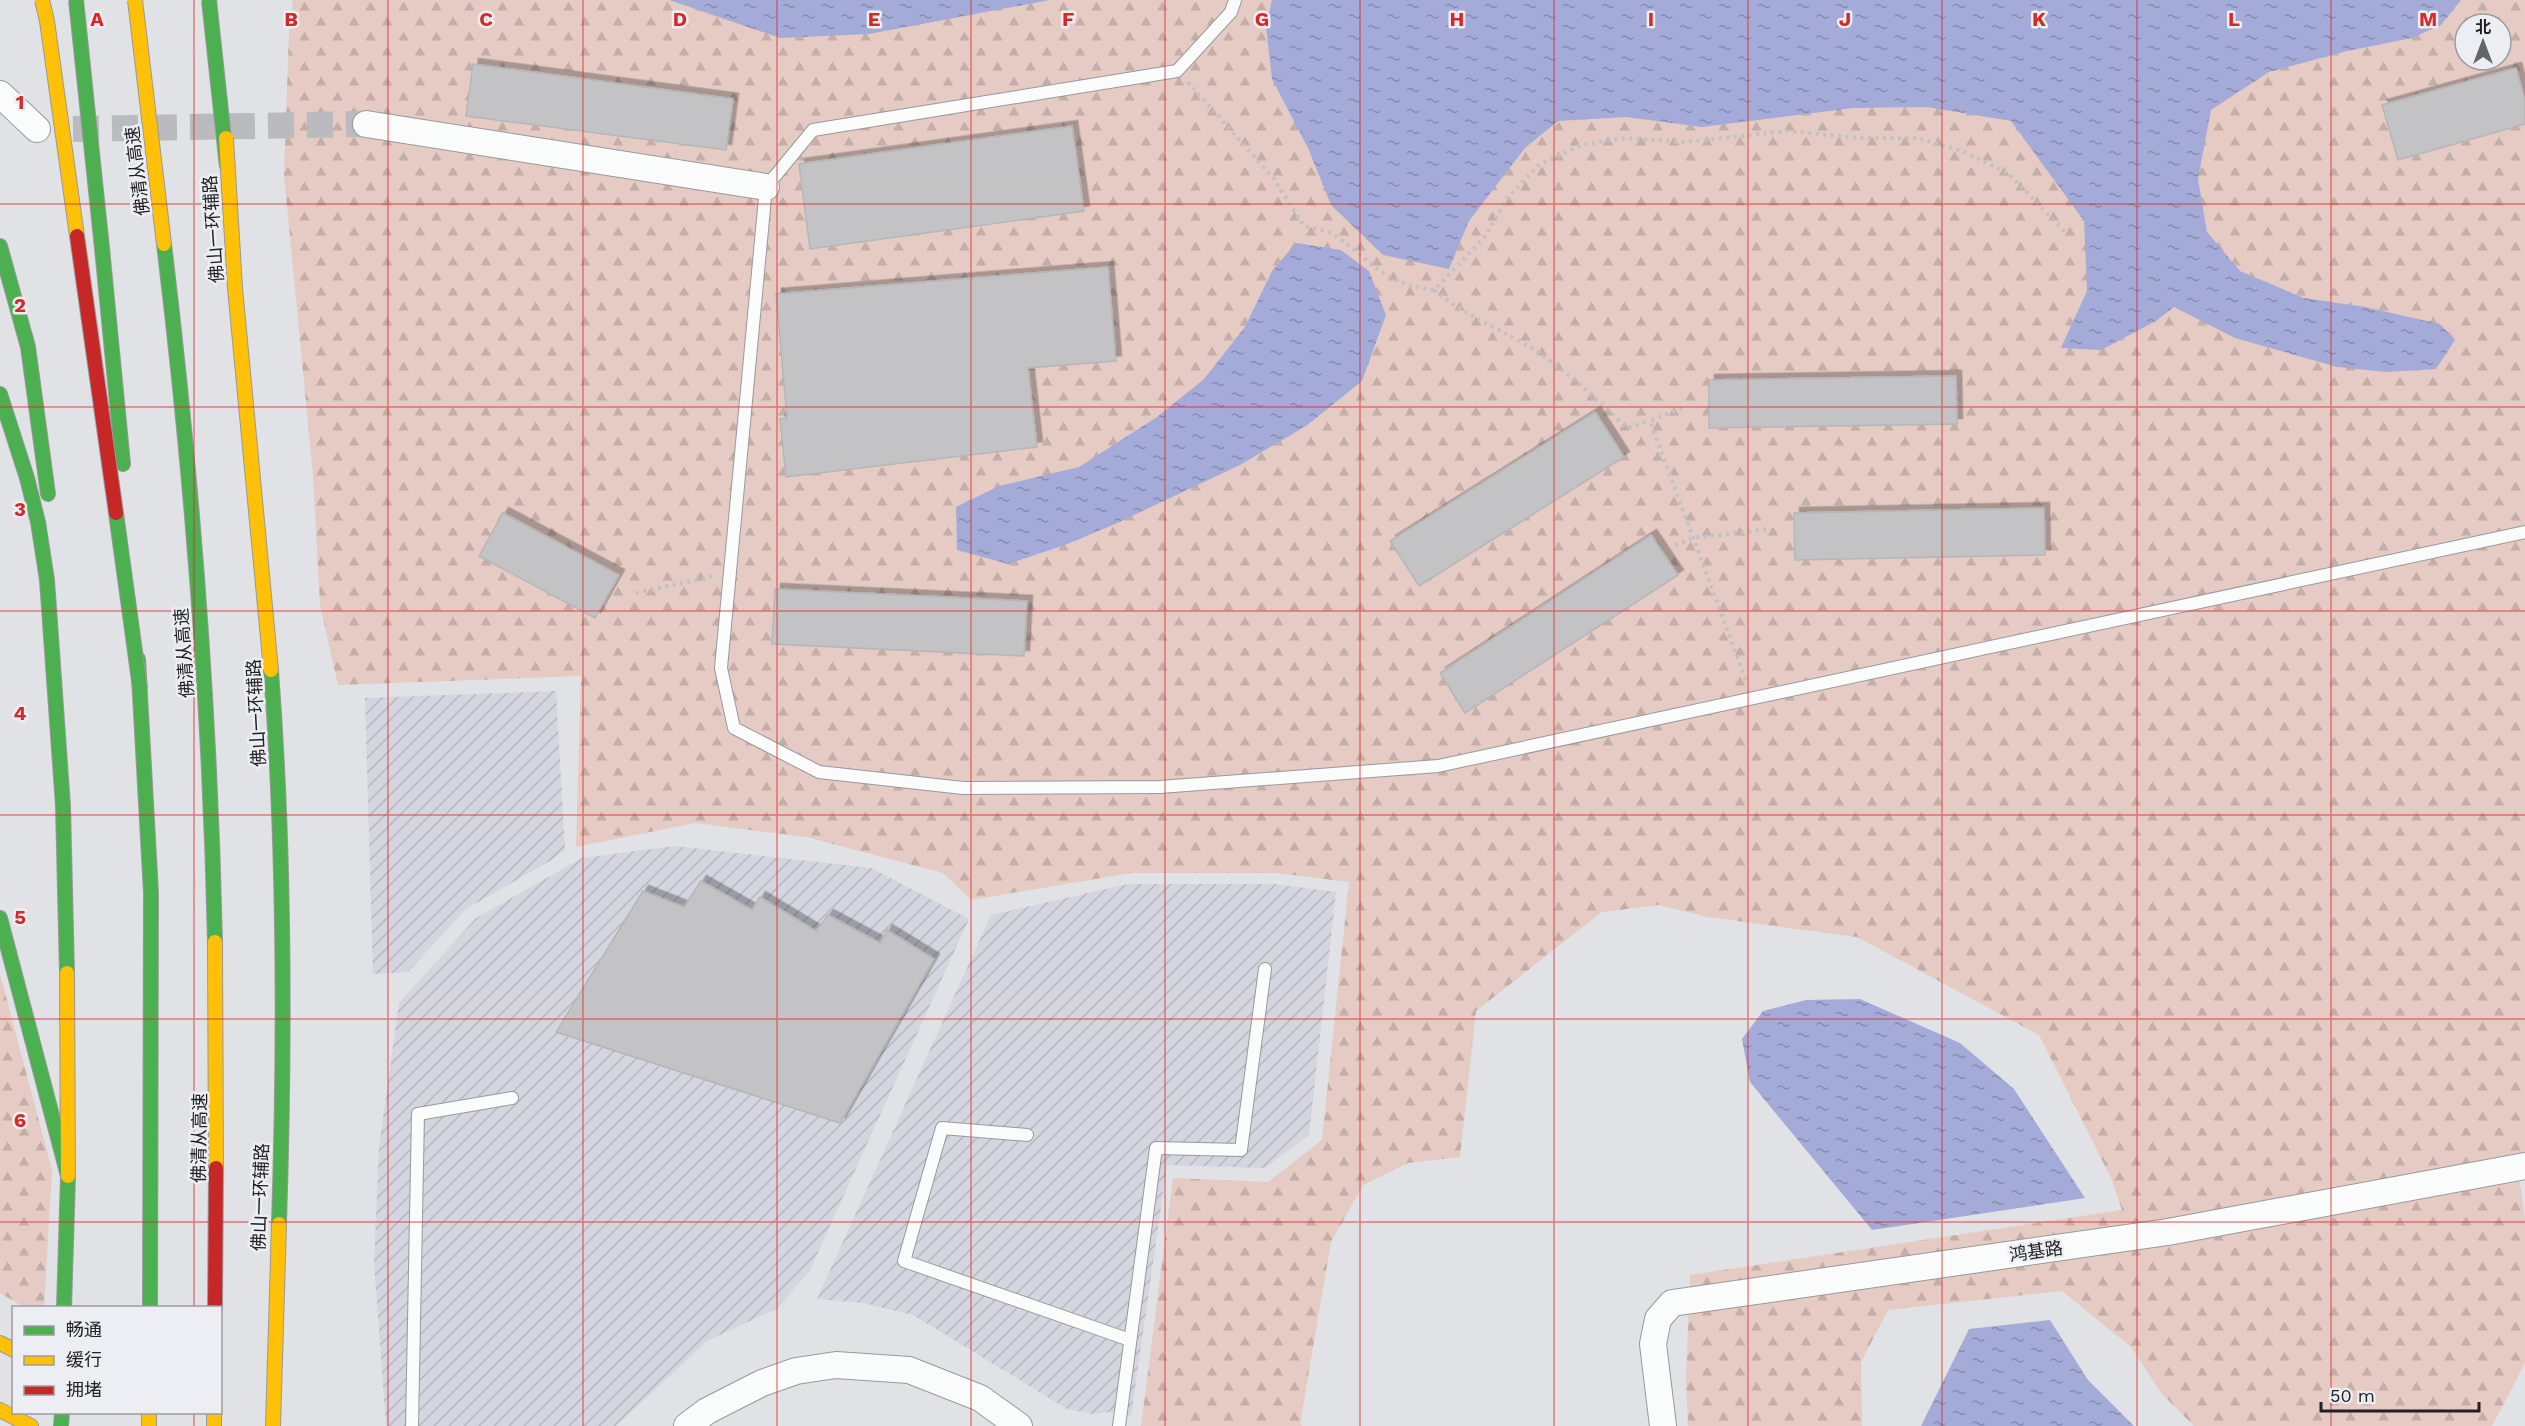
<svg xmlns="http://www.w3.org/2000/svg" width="2525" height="1426" font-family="'Work Sans','Noto Sans SC',sans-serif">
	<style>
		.industrial { fill: url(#industrial-furrows) }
		.forest { fill: url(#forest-firs); fill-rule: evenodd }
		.water { fill: url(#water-ripples) }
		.building { fill: #c3c3c6; stroke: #b6b6b8; stroke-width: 1.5; filter: url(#shadow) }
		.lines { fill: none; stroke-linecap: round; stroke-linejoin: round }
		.street-tunnel { stroke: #babbbe; stroke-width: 26; stroke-dasharray: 26 13; stroke-linecap: butt }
		.lane-casing { stroke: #99999b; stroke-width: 14 }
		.street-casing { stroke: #99999b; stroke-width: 28 }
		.fast-casing { stroke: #99999b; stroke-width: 16 }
		.slow-casing { stroke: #99999b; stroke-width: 16 }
		.jam-casing { stroke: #99999b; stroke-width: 16 }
		.path { stroke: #c2c2c4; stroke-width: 4; stroke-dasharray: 3 4.5; stroke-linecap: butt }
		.lane { stroke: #fafbfb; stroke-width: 12 }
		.street { stroke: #fafbfb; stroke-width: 26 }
		.fast { stroke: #4caf50; stroke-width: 14 }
		.slow { stroke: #ffc107; stroke-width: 14 }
		.jam { stroke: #c62828; stroke-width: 14 }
		.fast-bridge-casing { stroke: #99999b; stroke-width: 16; stroke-linecap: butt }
		.slow-bridge-casing { stroke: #99999b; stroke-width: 16; stroke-linecap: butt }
		.jam-bridge-casing { stroke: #99999b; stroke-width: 16; stroke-linecap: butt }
		.fast-bridge { stroke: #4caf50; stroke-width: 14 }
		.slow-bridge { stroke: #ffc107; stroke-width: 14 }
		.jam-bridge { stroke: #c62828; stroke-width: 14 }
		.grid { fill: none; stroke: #d62828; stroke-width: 1.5; stroke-opacity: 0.55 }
		.labels { text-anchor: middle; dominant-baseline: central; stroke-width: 5; stroke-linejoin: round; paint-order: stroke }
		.street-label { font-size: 18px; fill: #202123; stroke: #edeef3 }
		.grid-label { font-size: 20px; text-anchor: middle; font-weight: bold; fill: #d62828; stroke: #edeef3; stroke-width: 5; stroke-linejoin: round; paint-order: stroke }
	</style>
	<defs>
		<pattern id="industrial-furrows" width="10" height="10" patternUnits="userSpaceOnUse" patternTransform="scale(1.5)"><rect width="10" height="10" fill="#d4d5de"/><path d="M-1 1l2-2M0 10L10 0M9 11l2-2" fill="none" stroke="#b6b7be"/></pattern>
		<pattern id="forest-firs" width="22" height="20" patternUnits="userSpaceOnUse" patternTransform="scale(1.5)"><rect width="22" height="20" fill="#e5cbc3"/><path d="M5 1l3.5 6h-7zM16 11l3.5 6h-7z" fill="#c4aea7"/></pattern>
		<pattern id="water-ripples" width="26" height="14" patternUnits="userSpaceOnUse" patternTransform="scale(1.5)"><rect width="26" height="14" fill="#a5abd8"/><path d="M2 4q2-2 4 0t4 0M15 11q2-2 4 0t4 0" fill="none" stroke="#868baf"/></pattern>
		<filter id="shadow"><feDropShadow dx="5.5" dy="-5.5" stdDeviation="0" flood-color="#0004"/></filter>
	</defs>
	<rect width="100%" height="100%" fill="#e1e2e5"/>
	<path class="industrial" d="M556,691l9,159 -15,11 -84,48 -58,63 -35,2 -8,-276z
		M674,846l197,22 98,51 -160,353 -33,37 -69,32 -91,85h-230l-12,-164 5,-115 20,-144 77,-85 106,-60z
		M1128,884h146l62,8 -27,243 -44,33 -98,-3 -36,251 -21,-4 -17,2 -26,-5 -154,-94 -50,-12 -46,-4 174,-384z"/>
	<path class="forest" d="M293,0h2232v1177l-6,1 6,40v145l-33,63h-298l-33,-33 -30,-46 -69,-56 -174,19 -27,52 1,64h-174l-2,-46 4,-105 432,-65 -10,-30 -73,-145 -182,-98 -149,-20 -49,-12 -57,7 -126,99 -16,146 -52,6 -45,22 -32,57 -31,182 3,2h-162l32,-248 95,4 54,-42 27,-258 -72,-9h-146l-160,27 -28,-27 -137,-36 -111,-14 -119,24 5,-171 -243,9 -18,-80 -7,-129 -29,-301 5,-143zM2465,24h36v36h-36z
		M0,974l52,196 -8,137h-20l-24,-14z"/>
	<path class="water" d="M669,0h381l-181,34 -89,4z
		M1272,0h1189l-20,25 -29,13 -65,13 -78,21 -58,38 -13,69 9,53 33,39 64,27 61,9 75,17 15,16 -19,29 -50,3 -49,-5 -102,-29 -61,-31 -18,14 -55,29 -40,-2 26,-57 -3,-70 -73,-100 -84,-14 -74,1 -151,19 -76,-10 -68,4 -33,27 -56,73 -20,48 -66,-14 -52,-50 -23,-57 -36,-69 -6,-52z
		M1296,243l45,7 28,21 17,44 -24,66 -56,45 -66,39 -125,59 -50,21 -57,19 -51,-14 -1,-43 43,-21 80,-19 78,-50 47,-38 41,-52 27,-56z
		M1860,999l100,44 54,46 71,109 -213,32 -122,-148 -8,-43 21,-28 43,-11z
		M2050,1320l38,60 46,46h-213l48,-97z"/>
	<path class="building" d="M473,64l260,35 -7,51 -260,-34z
		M2516,68l9,33v23l-127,36 -16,-55z
		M1072,126l12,85 -274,38 -11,-85z
		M1108,267l8,94 -88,7 9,79 -251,30 -6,-58 7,-1 -11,-124z
		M1956,376l1,48 -248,4v-48z
		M1595,412l29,45 -205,129 -29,-45z
		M2044,508l1,47 -250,5 -1,-47z
		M503,513l116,62 -24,43 -116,-62z
		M1651,535l27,40 -213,138 -25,-40z
		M775,589l252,12 -3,55 -252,-12z
		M701,881l51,29 8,-13 56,34 12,-16 52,28 7,-13 47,29 -94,164 -284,-91 87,-141 41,16z"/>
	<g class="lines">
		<path class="street-tunnel" d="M73,129l293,-5"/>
		<defs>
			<path id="lane" d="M1235,0l-4,12 -54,59 -364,59 -47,57 -45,481 13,60 85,44 144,16 197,-1 278,-21 1087,-234
				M1027,1135l-85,-7 -38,133 226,79
				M412,1426l6,-312 94,-16
				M1119,1426l37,-278 85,2 24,-181"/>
			<path id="street" d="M0,94l37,35
				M366,124l400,63
				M687,1426l20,-15 55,-28 34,-12 40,-6 73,5 71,28 39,28
				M1663,1426l-10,-82 5,-25 14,-16 496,-71 357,-66"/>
			<path id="fast" d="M164,244c28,232 46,464 51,698
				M0,246l28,101 20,147
				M102,248l21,216
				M0,394l27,84 11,44 9,58 16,226 4,167
				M138,659l13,234 -1,415
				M271,670c14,185 14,369 8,554
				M0,918l68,258 -4,132
				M61,1426l1,-14"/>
			<path id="slow" d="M235,288l36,382
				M215,942l1,226
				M67,973l1,203
				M0,1343l14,7
				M0,1410l31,16
				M214,1412v14
				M273,1426l6,-202"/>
			<path id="jam" d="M215,1308l1,-140"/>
		</defs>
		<use href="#lane" class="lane-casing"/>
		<use href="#street" class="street-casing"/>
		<use href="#fast" class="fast-casing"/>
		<use href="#slow" class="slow-casing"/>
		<use href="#jam" class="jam-casing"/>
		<path class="path" d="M1188,82l86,97 30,47c10,3 24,4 32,10 39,27 45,47 98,54l50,-52 24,-41 32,-33 41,-19 44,-7 60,4 103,-11 69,7h61l44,13 46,22 60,62
			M1434,290c29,24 62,37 94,56 36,23 68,52 99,82l23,-7
			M1682,408l-32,13 97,262
			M1675,545l18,-7 77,-9
			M636,593l79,-17"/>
		<use href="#lane" class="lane"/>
		<use href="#street" class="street"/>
		<use href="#fast" class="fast"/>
		<use href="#slow" class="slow"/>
		<use href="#jam" class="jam"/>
		<defs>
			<path id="fast-bridge" d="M76,0l26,248
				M209,0l18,167
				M116,513l24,175"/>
			<path id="slow-bridge" d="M42,0l5,21 30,215
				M135,0l29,244
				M226,138l9,150
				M149,1412v14"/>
			<path id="jam-bridge" d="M77,236l39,277"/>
		</defs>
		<use href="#fast-bridge" class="fast-bridge-casing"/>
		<use href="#slow-bridge" class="slow-bridge-casing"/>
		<use href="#jam-bridge" class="jam-bridge-casing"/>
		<use href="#fast-bridge" class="fast-bridge"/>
		<use href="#slow-bridge" class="slow-bridge"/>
		<use href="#jam-bridge" class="jam-bridge"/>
	</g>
	<path class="grid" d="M194,0v1308M388,0v1426M583,0v1426M777,0v1426M971,0v1426M1165,0v1426M1360,0v1426M1554,0v1426M1748,0v1426M1942,0v1426M2137,0v1426M2331,0v1426M0,204h2525M0,407h2525M0,611h2525M0,815h2525M0,1019h2525M0,1222h2525M194,1412v14"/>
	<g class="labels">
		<g class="street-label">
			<text transform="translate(137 171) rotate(-97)">佛清从高速</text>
			<text transform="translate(213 229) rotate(-94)">佛山一环辅路</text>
			<text transform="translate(184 653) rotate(-94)">佛清从高速</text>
			<text transform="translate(256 713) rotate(-93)">佛山一环辅路</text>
			<text transform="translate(199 1138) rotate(-89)">佛清从高速</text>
			<text transform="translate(260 1197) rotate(-88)">佛山一环辅路</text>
			<text transform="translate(2036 1251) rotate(-8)">鸿基路</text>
		</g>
	</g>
	<g class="grid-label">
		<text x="97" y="26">A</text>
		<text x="291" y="26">B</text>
		<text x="486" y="26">C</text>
		<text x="680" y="26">D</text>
		<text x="874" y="26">E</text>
		<text x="1068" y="26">F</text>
		<text x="1262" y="26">G</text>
		<text x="1457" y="26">H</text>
		<text x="1651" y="26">I</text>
		<text x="1845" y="26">J</text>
		<text x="2039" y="26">K</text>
		<text x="2234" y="26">L</text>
		<text x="2428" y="26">M</text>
		<text x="20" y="109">1</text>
		<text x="20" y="312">2</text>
		<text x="20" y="516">3</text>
		<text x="20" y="720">4</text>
		<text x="20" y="924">5</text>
		<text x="20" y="1127">6</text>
	</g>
	<rect x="12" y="1306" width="210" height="108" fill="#edeef3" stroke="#9b9ca0" stroke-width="1.5"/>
	<rect x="24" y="1326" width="30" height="9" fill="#4caf50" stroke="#9b9ca0" stroke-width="1.5"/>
	<text x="66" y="1336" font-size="18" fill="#202123">畅通</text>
	<rect x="24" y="1356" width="30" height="9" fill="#ffc107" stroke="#9b9ca0" stroke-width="1.5"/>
	<text x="66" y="1366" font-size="18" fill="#202123">缓行</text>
	<rect x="24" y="1386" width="30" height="9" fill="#c62828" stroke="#9b9ca0" stroke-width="1.5"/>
	<text x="66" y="1396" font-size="18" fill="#202123">拥堵</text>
	<g transform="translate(2483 42)"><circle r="28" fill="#edeef3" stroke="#9b9ca0" stroke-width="1.5"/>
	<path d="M0-4.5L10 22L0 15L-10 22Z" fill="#646567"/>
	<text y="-9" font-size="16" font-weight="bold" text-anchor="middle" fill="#202123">北</text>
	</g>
	<path d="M2321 1402v9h158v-9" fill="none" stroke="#202123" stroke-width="3"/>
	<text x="2330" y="1402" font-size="18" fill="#202123" stroke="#edeef3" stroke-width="4.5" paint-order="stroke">50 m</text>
</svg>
